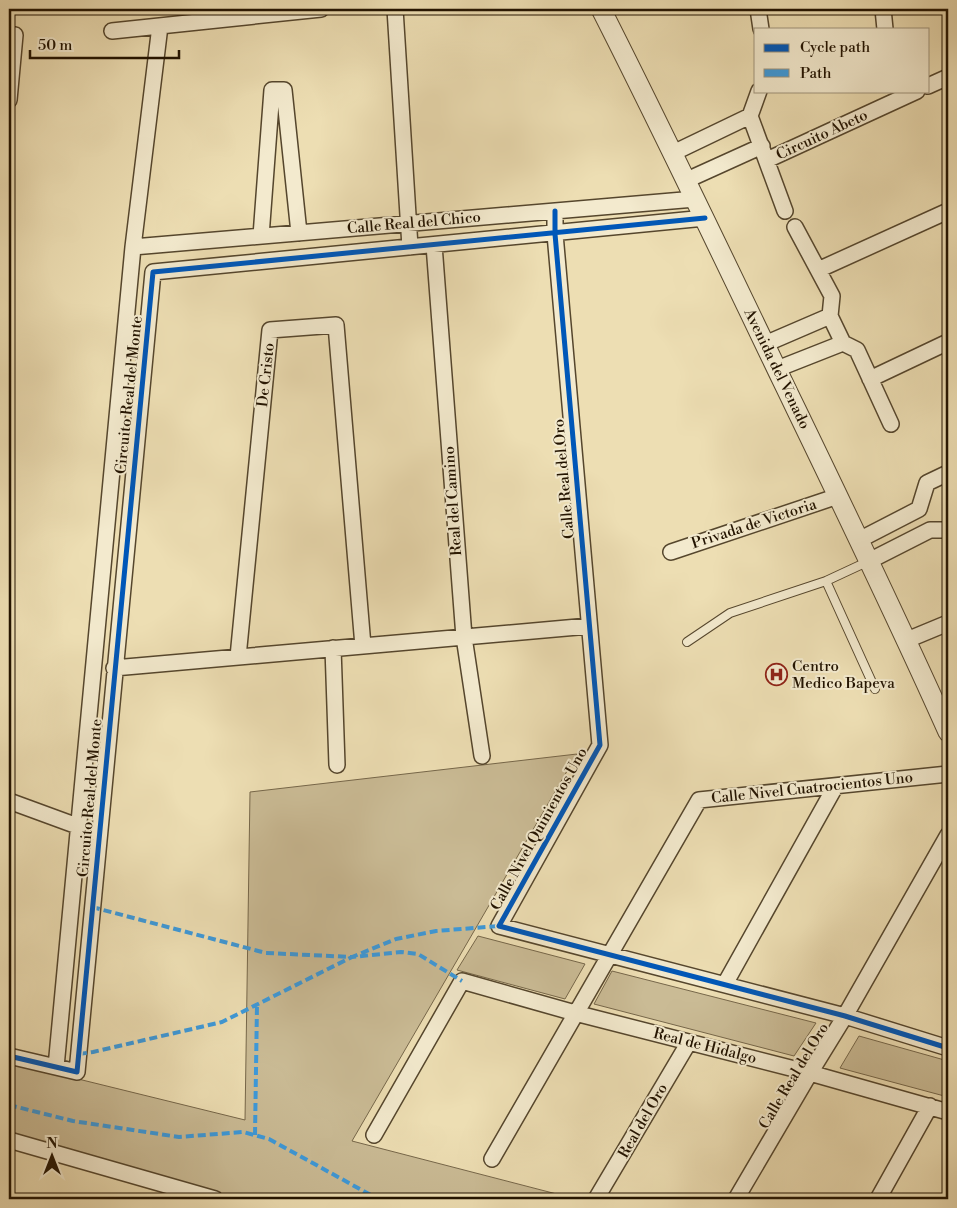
<svg xmlns="http://www.w3.org/2000/svg" width="957" height="1208" font-family="'Libre Bodoni',serif">
	<style>
		.green { fill: #cabb95; stroke: #76674a }
		.lines { fill: none; stroke-linecap: round; stroke-linejoin: round }
		.service-casing { stroke: #55462d; stroke-width: 10 }
		.minor-casing { stroke: #55462d; stroke-width: 18 }
		.tertiary-casing { stroke: #55462d; stroke-width: 21 }
		.service { stroke: #f3eace; stroke-width: 8 }
		.minor { stroke: #f3eace; stroke-width: 15 }
		.tertiary { stroke: #f3eace; stroke-width: 19 }
		.quiet { stroke: #3c9adc; stroke-width: 4; stroke-dasharray: 8 4; stroke-linecap: butt }
		.cycleway-casing { stroke: #f3eace; stroke-width: 8 }
		.cycleway { stroke: #0057b8; stroke-width: 5 }
		.labels { text-anchor: middle; dominant-baseline: central; stroke-width: 4; stroke-linejoin: round; paint-order: stroke }
		.street-label { font-size: 15px; fill: #221300; stroke: #f3eace }
		.poi-label { font-size: 15px; fill: #221300; stroke: #f3eace; text-anchor: start }
	</style>
	<rect width="100%" height="100%" fill="#eddeb3"/>
	<filter id="stains"><feTurbulence type="fractalNoise" baseFrequency=".004" numOctaves="4"/><feColorMatrix values="0 0 0 0 .2 0 0 0 0 .09 0 0 0 0 .02 0 0 0 .5 -.17"/></filter>
	<radialGradient id="worn" r=".72"><stop offset=".6" stop-color="#630" stop-opacity="0"/><stop offset="1" stop-color="#630" stop-opacity=".3"/></radialGradient>
	<path class="green" d="M577,754l-225,387 224,58h-351l-216,-58v-79l236,58 5,-328z
		M478,936l107,28 -20,35 -108,-29z
		M612,971l204,52 -22,33 -200,-52z
		M859,1036l89,25v36l-108,-29z"/>
	<g class="lines">
		<defs>
			<path id="service" d="M826,581l49,108
				M687,642l43,-29 96,-32 43,-20"/>
			<path id="minor" d="M395,9l15,238
				M758,9l3,20
				M883,9l2,20
				M112,31l209,-22
				M928,86l20,-9
				M759,91l-9,25 35,95
				M9,100l6,-65
				M673,153l77,-37
				M767,160l150,-69
				M687,180l75,-34
				M555,211v23l45,511 -101,181 346,90 103,32
				M795,227l37,69 -2,20 13,27 14,7 34,74
				M261,236l11,-146h12l15,143
				M434,245l30,392 18,119
				M133,247l562,-48
				M818,270l130,-59
				M765,344l65,-28
				M777,369l66,-26
				M870,379l78,-37
				M859,540l60,-31 8,-26 21,-10
				M671,552l167,-56
				M869,561l61,-31h18
				M907,640l41,-17
				M333,648l4,117
				M238,657l32,-327 66,-5 27,321
				M114,668l475,-42
				M9,801l90,33
				M725,984l110,-197
				M9,1056l68,16 76,-800 552,-54
				M56,1067l77,-820 27,-221
				M374,1135l88,-154 113,32 235,60 138,39
				M9,1140l206,59
				M492,1159l207,-359 249,-26
				M596,1199l93,-157
				M736,1199l74,-126 35,-57 103,-181
				M878,1199l52,-93"/>
			<path id="tertiary" d="M601,9c62,122 121,246 180,369 57,118 114,235 167,354"/>
		</defs>
		<use href="#service" class="service-casing"/>
		<use href="#minor" class="minor-casing"/>
		<use href="#tertiary" class="tertiary-casing"/>
		<use href="#service" class="service"/>
		<use href="#minor" class="minor"/>
		<use href="#tertiary" class="tertiary"/>
		<path class="quiet" d="M92,907l174,46 86,4 44,-18 40,-8 63,-5
			M79,1054l14,-2 129,-30 130,-65 49,-5 17,2 44,27
			M9,1105l64,16 106,16 64,-5 26,7 109,60
			M255,1135l2,-131"/>
		<defs>
			<path id="cycleway" d="M555,211v23l45,511 -101,181 346,90 103,32
				M9,1056l68,16 76,-800 552,-54"/>
		</defs>
		<use href="#cycleway" class="cycleway-casing"/>
		<use href="#cycleway" class="cycleway"/>
	</g>
	<defs>
		<symbol id="hospital-ring" viewBox="-11 -11 22 22"><circle r="9.5" fill="#f3eace" stroke="#8f2418" stroke-width="1.5"/><path d="M-5-5h3v3.5h4V-5h3V5h-3V1.5h-4V5h-3Z" fill="#8f2418"/></symbol>
	</defs>
	<g fill-rule="evenodd">
		<use href="#hospital-ring" x="764" y="662" width="25" height="25"/>
	</g>
	<g class="labels">
		<g class="street-label">
			<text transform="translate(822 135) rotate(-25)">Circuito Abeto</text>
			<text transform="translate(414 223) rotate(-5)">Calle Real del Chico</text>
			<text transform="translate(777 369) rotate(64)">Avenida del Venado</text>
			<text transform="translate(266 375) rotate(-84)">De Cristo</text>
			<text transform="translate(129 395) rotate(-84)">Circuito Real del Monte</text>
			<text transform="translate(564 479) rotate(-95)">Calle Real del Oro</text>
			<text transform="translate(453 501) rotate(-94)">Real del Camino</text>
			<text transform="translate(754 524) rotate(-18)">Privada de Victoria</text>
			<text transform="translate(812 788) rotate(-6)">Calle Nivel Cuatrocientos Uno</text>
			<text transform="translate(90 798) rotate(-85)">Circuito Real del Monte</text>
			<text transform="translate(539 829) rotate(-61)">Calle Nivel Quinientos Uno</text>
			<text transform="translate(705 1046) rotate(14)">Real de Hidalgo</text>
			<text transform="translate(794 1076) rotate(-59)">Calle Real del Oro</text>
			<text transform="translate(643 1121) rotate(-60)">Real del Oro</text>
		</g>
		<g class="poi-label">
			<text x="792" y="666">Centro<tspan x="792" dy="17">Medico Bapeva</tspan></text>
		</g>
	</g>
	<rect width="957" height="1208" fill="none" stroke="#eddeb3" stroke-width="30"/>
	<rect x="10" y="10" width="937" height="1188" fill="none" stroke="#221300" stroke-width="2.5"/>
	<rect x="15" y="15" width="927" height="1178" fill="none" stroke="#221300"/>
	<rect x="754" y="28" width="175" height="65" fill="#f3eace" stroke="#9f947c"/>
	<rect x="764" y="44" width="25" height="8" fill="#0057b8" stroke="#9f947c"/>
	<text x="800" y="52" font-size="15" fill="#221300">Cycle path</text>
	<rect x="764" y="69" width="25" height="8" fill="#3c9adc" stroke="#9f947c"/>
	<text x="800" y="78" font-size="15" fill="#221300">Path</text>
	<g transform="translate(52 1156)" stroke="#f3eace" stroke-width="4" paint-order="stroke">
	<path d="M0-4L9 19L0 12L-9 19Z" fill="#221300"/>
	<text y="-8" font-size="14" font-weight="bold" text-anchor="middle" fill="#221300">N</text>
	</g>
	<path d="M30 50v8h149v-8" fill="none" stroke="#221300" stroke-width="2.5"/>
	<text x="38" y="50" font-size="15" fill="#221300" stroke="#f3eace" stroke-width="4" paint-order="stroke">50 m</text>
	<rect width="100%" height="100%" filter="url(#stains)"/>
	<rect width="100%" height="100%" fill="url(#worn)"/>
</svg>
